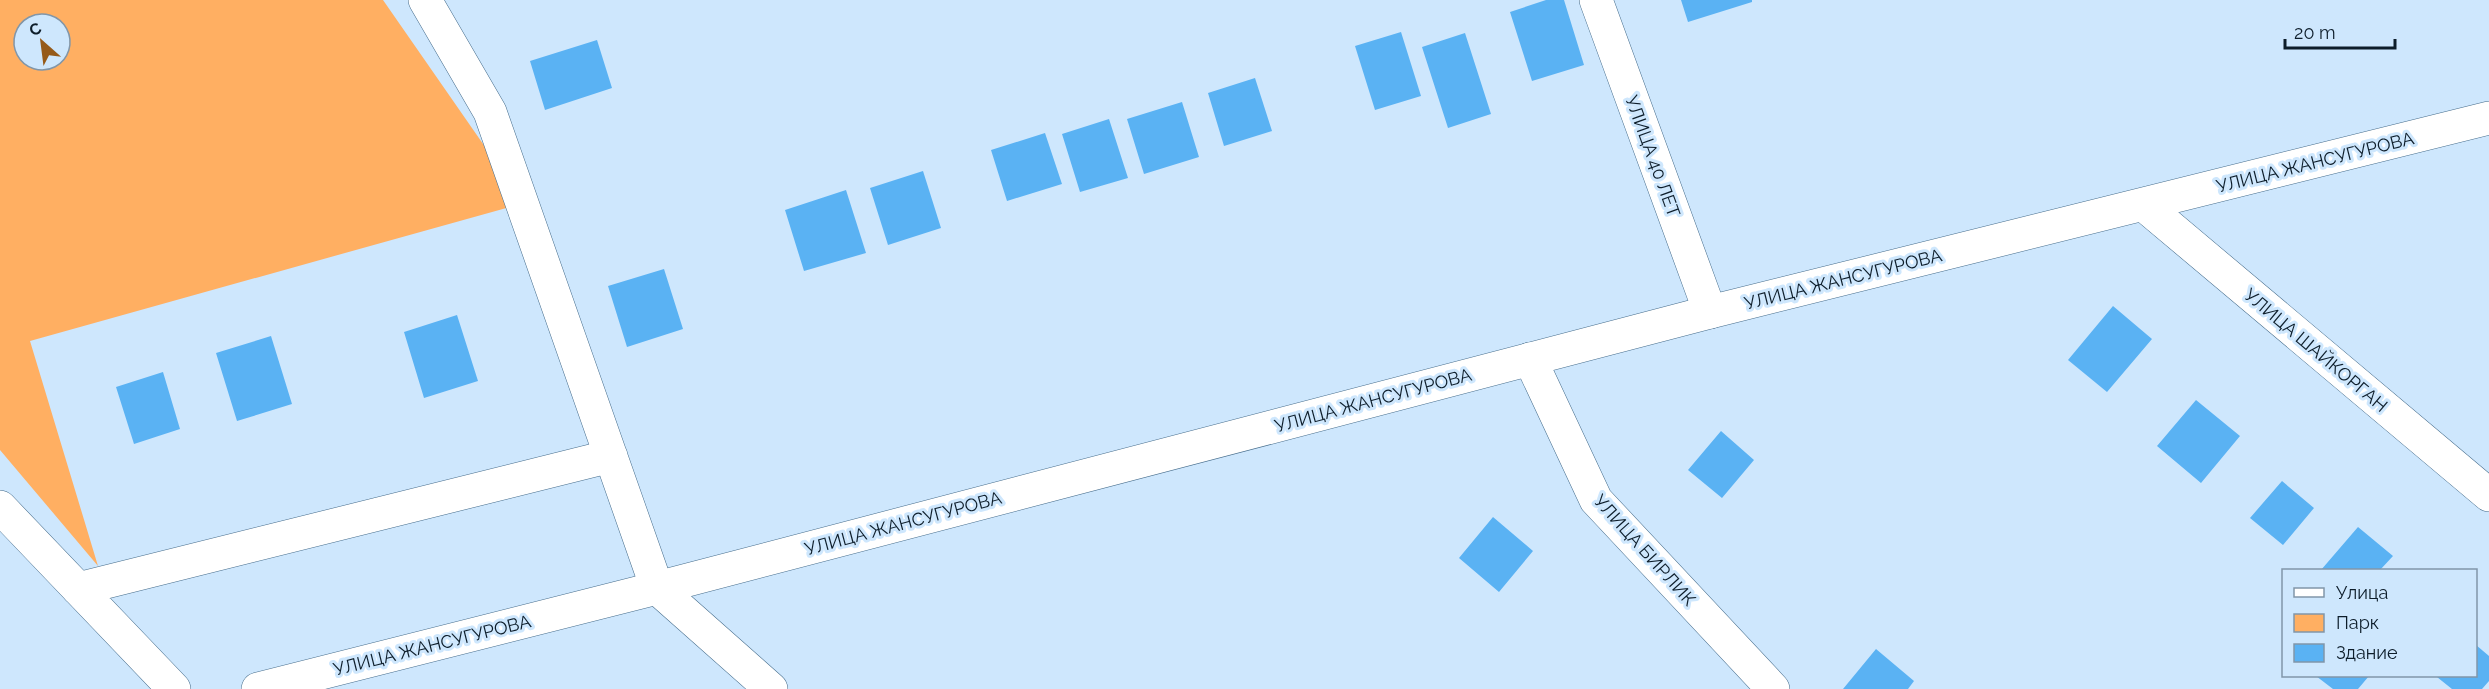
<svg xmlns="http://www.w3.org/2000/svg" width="2489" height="689" font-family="Raleway,sans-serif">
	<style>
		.green { fill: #ffaf62; fill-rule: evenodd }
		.building { fill: #5ab2f3 }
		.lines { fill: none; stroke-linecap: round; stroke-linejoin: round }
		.minor-casing { stroke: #456c8b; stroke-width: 34 }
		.tertiary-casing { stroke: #456c8b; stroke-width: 34 }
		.secondary-casing { stroke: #456c8b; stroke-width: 34 }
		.minor { stroke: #fff; stroke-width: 33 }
		.tertiary { stroke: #fff; stroke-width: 33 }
		.secondary { stroke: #fff; stroke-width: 33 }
		.labels { text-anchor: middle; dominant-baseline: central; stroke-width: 6; stroke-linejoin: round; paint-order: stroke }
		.street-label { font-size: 18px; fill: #0d1d2a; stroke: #cee7fd }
	</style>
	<rect width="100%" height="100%" fill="#cee7fd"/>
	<path class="green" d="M0,0h383l141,203 -494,138 68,225 -98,-116zM24,24h36v36h-36z"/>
	<path class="building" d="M1546,0h18l20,65 -52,16 -22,-69z
		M1681,0h71v2l-64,20z
		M1401,32l20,64 -46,14 -20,-64z
		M1465,33l26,81 -43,14 -26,-81z
		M597,40l15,48 -67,22 -15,-49z
		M1255,78l17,53 -48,15 -16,-53z
		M1182,102l17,55 -55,17 -17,-55z
		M1109,119l19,59 -48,14 -18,-58z
		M1045,133l17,51 -55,17 -16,-51z
		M923,171l18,57 -53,17 -18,-57z
		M846,190l20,63 -62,18 -19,-61z
		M664,269l19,60 -56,18 -19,-61z
		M2113,306l39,33 -45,53 -39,-32z
		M457,315l21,66 -54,17 -20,-66z
		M271,336l21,68 -55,17 -21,-68z
		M163,372l17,57 -46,15 -18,-57z
		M2196,400l44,36 -39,47 -44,-37z
		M1721,431l33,29 -32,38 -34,-28z
		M2282,481l32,27 -31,37 -33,-27z
		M1493,517l40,34 -34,41 -40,-34z
		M2358,527l35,29 -13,14h-59z
		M2476,645l13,11v25l-7,8h-30l-15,-12 39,-1z
		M1876,649l38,32 -6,8h-65z
		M2316,676h53l-11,13h-25z"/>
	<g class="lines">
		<defs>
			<path id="minor" d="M425,0l65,112 167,476 114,101
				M1596,0l114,312
				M1530,359l66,141 177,189
				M0,507l174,182
				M78,589l533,-133"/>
			<path id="tertiary" d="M2144,205l345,290"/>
			<path id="secondary" d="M258,689l399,-101 1053,-276 779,-194"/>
		</defs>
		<use href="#minor" class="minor-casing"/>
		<use href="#tertiary" class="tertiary-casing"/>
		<use href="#secondary" class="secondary-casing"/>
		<use href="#minor" class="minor"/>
		<use href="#tertiary" class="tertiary"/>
		<use href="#secondary" class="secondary"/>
	</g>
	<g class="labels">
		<g class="street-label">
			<text transform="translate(1653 156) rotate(70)">УЛИЦА 40 ЛЕТ</text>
			<text transform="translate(2315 162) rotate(-14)">УЛИЦА ЖАНСУГУРОВА</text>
			<text transform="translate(1843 279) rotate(-14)">УЛИЦА ЖАНСУГУРОВА</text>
			<text transform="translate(2316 350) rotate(40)">УЛИЦА ШАЙКОРГАН</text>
			<text transform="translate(1373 400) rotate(-15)">УЛИЦА ЖАНСУГУРОВА</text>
			<text transform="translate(903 523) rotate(-15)">УЛИЦА ЖАНСУГУРОВА</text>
			<text transform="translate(1645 550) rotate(48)">УЛИЦА БИРЛИК</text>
			<text transform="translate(432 645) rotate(-14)">УЛИЦА ЖАНСУГУРОВА</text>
		</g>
	</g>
	<rect x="2282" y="569" width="195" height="108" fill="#cee7fd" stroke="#8196a9" stroke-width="1.5"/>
	<rect x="2294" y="588" width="30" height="9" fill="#ffffff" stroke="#8196a9" stroke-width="1.5"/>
	<text x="2336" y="599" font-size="18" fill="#0d1d2a">Улица</text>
	<rect x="2294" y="614" width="30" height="18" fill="#ffaf62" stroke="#8196a9" stroke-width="1.5"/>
	<text x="2336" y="629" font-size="18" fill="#0d1d2a">Парк</text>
	<rect x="2294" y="644" width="30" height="18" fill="#5ab2f3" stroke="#8196a9" stroke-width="1.5"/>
	<text x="2336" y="659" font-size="18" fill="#0d1d2a">Здание</text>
	<g transform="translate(42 42) rotate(332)"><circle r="28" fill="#cee7fd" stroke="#8196a9" stroke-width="1.5"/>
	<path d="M0-4.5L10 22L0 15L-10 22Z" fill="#955a19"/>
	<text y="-9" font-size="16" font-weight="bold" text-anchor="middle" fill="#0d1d2a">С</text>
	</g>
	<path d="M2285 39v9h110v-9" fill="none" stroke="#0d1d2a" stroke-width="3"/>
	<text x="2294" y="39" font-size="18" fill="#0d1d2a" stroke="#cee7fd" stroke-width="4.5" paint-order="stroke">20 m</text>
</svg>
